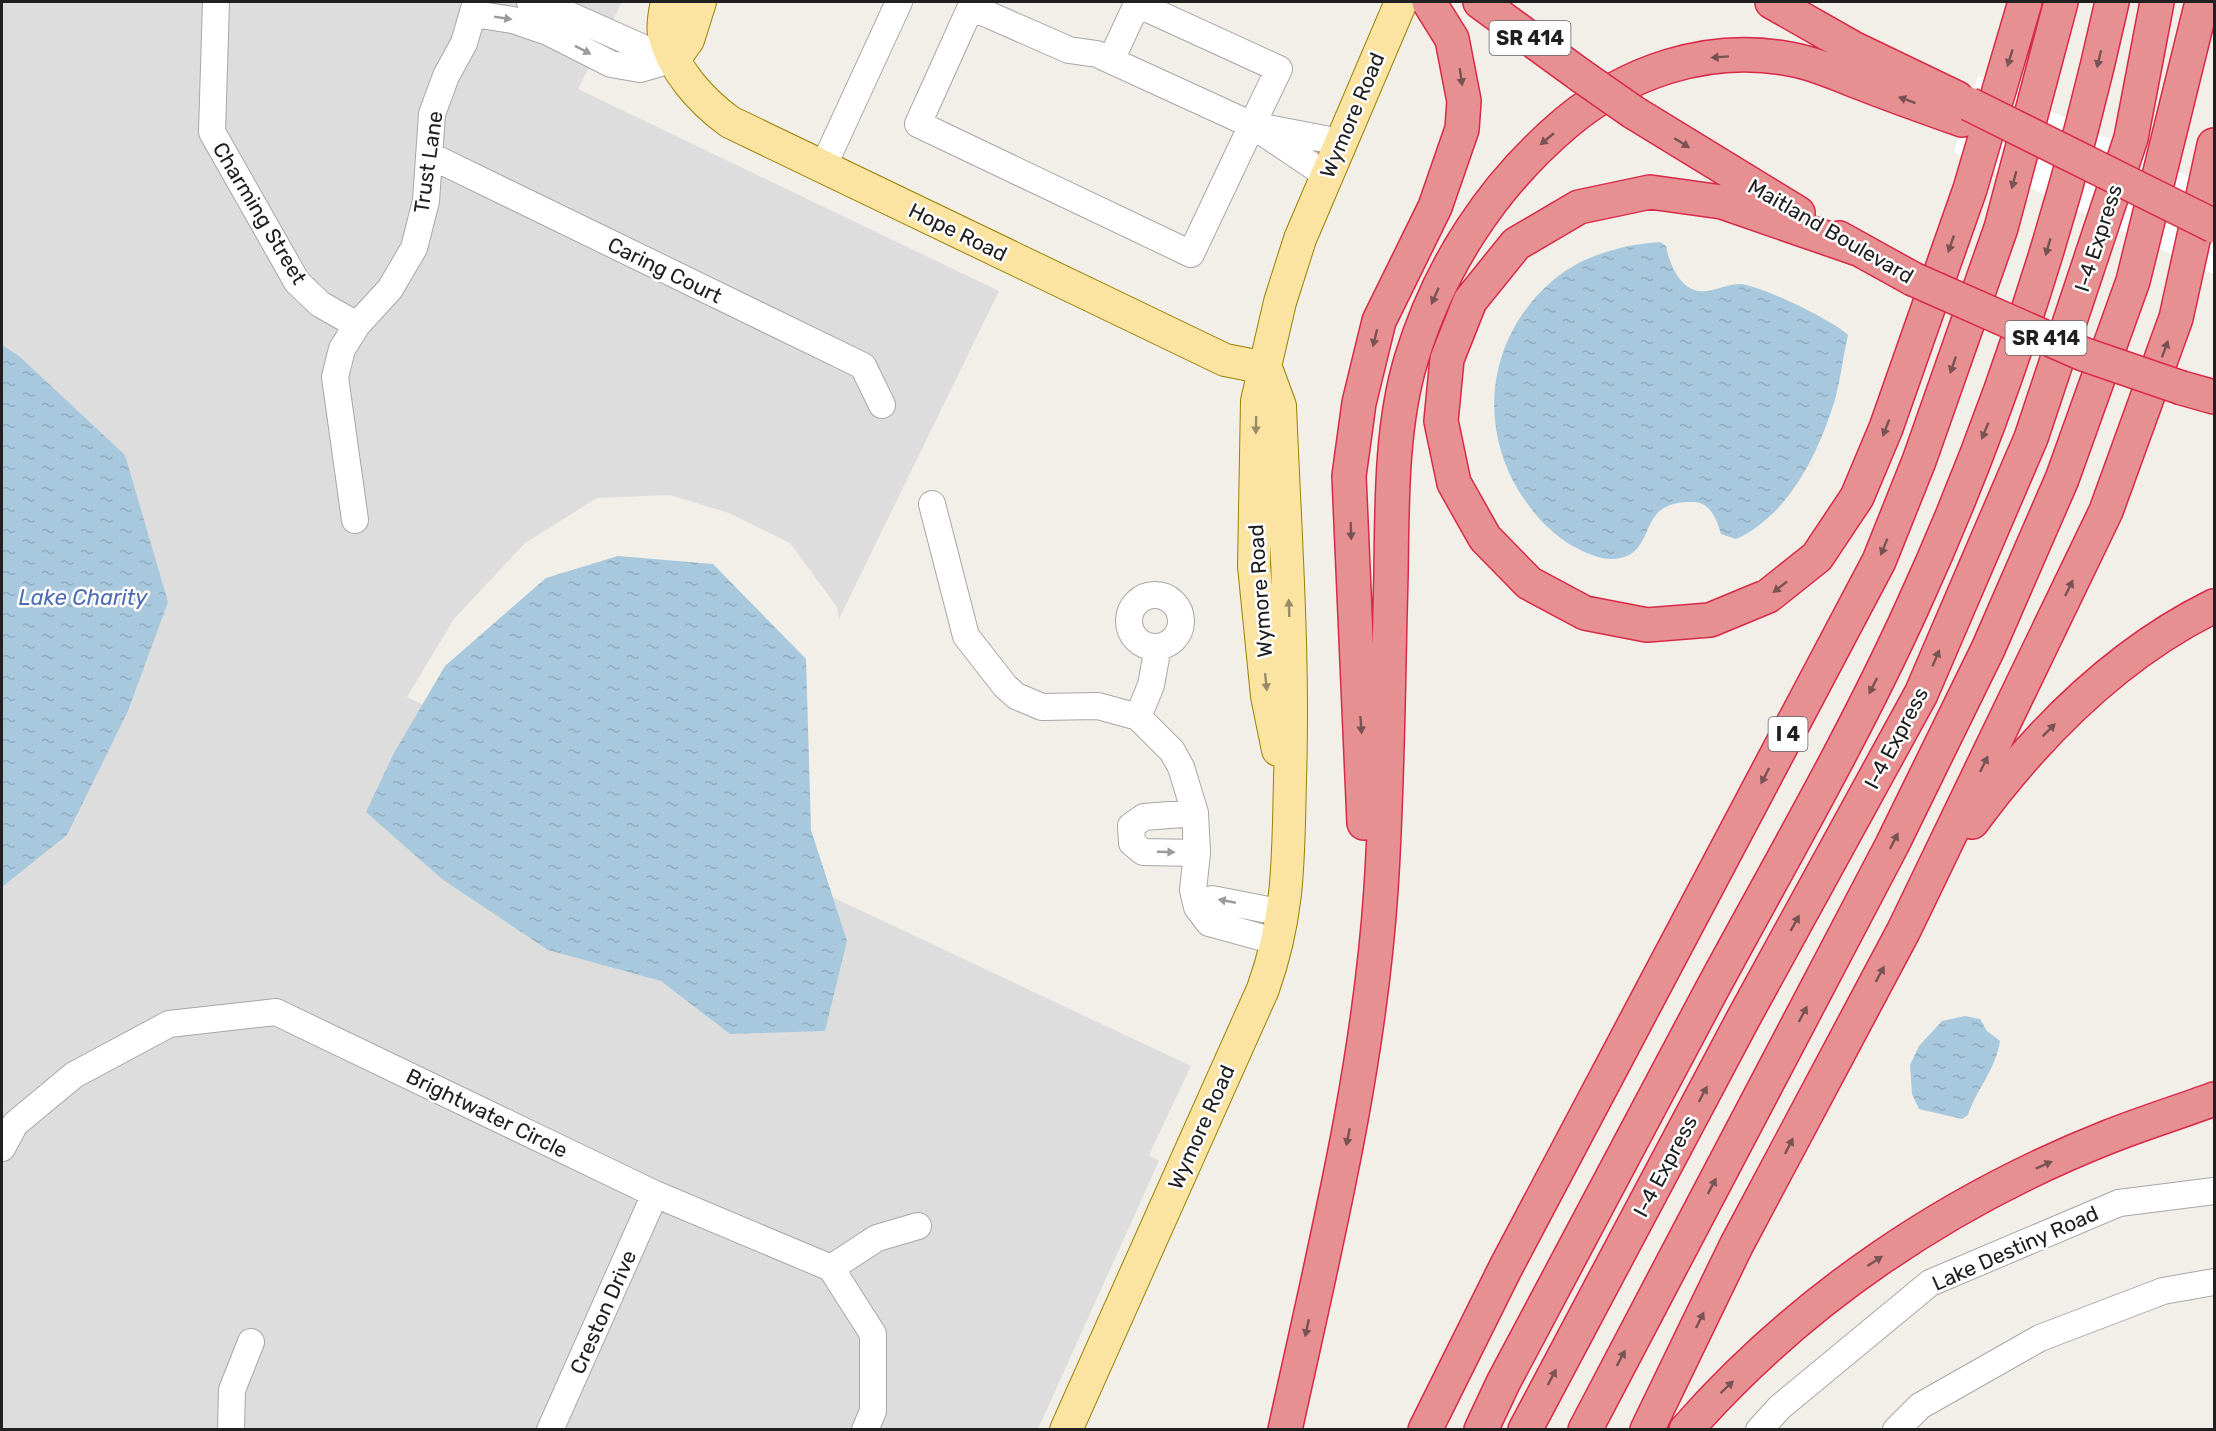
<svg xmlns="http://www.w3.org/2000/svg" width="2216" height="1431" font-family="Rubik,sans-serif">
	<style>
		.residential { fill: #dedddd }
		.water { fill: url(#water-ripples) }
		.pier { fill: #fff }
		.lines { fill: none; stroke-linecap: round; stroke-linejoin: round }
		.minor-casing { stroke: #a7a7a7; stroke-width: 28 }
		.major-casing { stroke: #9a8202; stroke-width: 34 }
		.highway-casing { stroke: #d92948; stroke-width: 36 }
		.minor { stroke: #fff; stroke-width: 26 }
		.major { stroke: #fbe3a2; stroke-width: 32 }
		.highway { stroke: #e69092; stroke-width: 33 }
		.highway-bridge-casing { stroke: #d92948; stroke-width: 36; stroke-linecap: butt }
		.highway-bridge { stroke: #e69092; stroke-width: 33 }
		.oneway { fill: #9b9b9b }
		.oneway2 { fill: #795253 }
		.oneway3 { fill: #988b68 }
		.labels { text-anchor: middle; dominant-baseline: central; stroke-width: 5; stroke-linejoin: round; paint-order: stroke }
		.shield { fill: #fff; stroke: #636363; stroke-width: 1.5 }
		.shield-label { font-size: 20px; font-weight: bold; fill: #202020 }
		.street-label { font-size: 21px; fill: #202020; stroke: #fff }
		.water-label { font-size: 22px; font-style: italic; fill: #4d6db0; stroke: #fff }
	</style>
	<defs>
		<pattern id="water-ripples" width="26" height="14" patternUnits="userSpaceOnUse" patternTransform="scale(1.5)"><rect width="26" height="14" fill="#a8c8dd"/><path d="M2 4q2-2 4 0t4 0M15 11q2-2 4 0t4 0" fill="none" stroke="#90acbd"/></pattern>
	</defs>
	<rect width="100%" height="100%" fill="#f1efe7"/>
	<path class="residential" d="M2,2h620l-44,87 421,202 -160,328 -2,-12 -47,-64 -61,-30 -59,-18 -73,3 -72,45 -71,76 -47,78 784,369 -42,89 10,6 -121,268 -1036,1z"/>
	<path class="water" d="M1660,242l6,4c4,20 16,49 42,45 10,-2 22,-7 32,-7 20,1 94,37 108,51 -6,25 -8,53 -17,77 -17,50 -46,105 -95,127l-15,-5c-4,-14 -10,-31 -27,-32 -54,-2 -39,39 -65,53 -8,4 -18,5 -27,3 -31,-8 -57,-29 -75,-55 -51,-70 -42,-163 24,-221 29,-26 70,-37 109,-40z
		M2,345l17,11 106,99 43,147 -40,109 -61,124 -65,52z
		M618,556l95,8 93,95 5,171 36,111 -22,90 -95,3 -69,-53 -113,-31 -106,-71 -76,-67 28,-59 51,-87 101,-88z
		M1965,1016l15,3 7,12 13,10c-5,30 -23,47 -32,74l-6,4 -43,-10 -7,-15 -2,-29 9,-19 23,-25z"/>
	<path class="pier" d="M1978,76l236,113 -1,85 -259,-122z"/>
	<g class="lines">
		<defs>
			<path id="minor" d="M216,2l-4,130 85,150 23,22 37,21
				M530,2l19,4 119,53
				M973,2l-55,122 273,130 61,-129 74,50
				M971,7l98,43 28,4 155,71 88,17
				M474,14l39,6 35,12 63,32 29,5 34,-10
				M1111,60l26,-56 142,65 -27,56
				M429,155l434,211 19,39
				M823,167l76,-165
				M932,504l34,132 39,50 11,10 26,11 56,-1 40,11 34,34 9,16 14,46 2,40 -4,37 4,17
				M355,520l-20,-143 7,-28 15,-24 33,-36 24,-41 12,-47 6,-87 14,-38 18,-33 12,-41
				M1129 621a26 26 0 1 1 52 0a26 26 0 1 1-52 0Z
				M1138,717l13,-32 7,-38
				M1195,813l-51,4 -13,9 1,17 11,9 54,1
				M1278,942l-69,-19 -12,-16 15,-8 72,14
				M2,1148l13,-24 59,-49 95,-51 107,-12 379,182 176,74 42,66v77l-8,19
				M831,1268l46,-30 41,-12
				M231,1430l1,-40 19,-48
				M550,1430l105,-236
				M1759,1430l21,-23 150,-124 189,-80 95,-12
				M1896,1430l24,-24 120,-68 123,-47 51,-9"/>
			<path id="major" d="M667,2c-2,9 -5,23 -3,32 9,36 37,67 66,88l495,238 41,8
				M674,59l14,-19 12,-38
				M1278,750l-11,-54 -13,-130 3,-165 23,-99 20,-63 101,-237
				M1066,1430l197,-441c27,-76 25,-131 27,-210 4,-125 -5,-249 -10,-373l-14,-38"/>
			<path id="highway" d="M1480,2l100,73
				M1772,2l81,46 104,50
				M1633,112l165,101
				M1839,238l74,41
				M1858,249l-136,-47 -72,-10 -71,15 -63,37 -46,57 -23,58 -6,62 13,62 31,55 44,45 56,30 62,12 63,-5 58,-24 49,-39 40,-60 29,-69 84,-239 55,-187
				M2182,388l32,9
				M1972,822c65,-88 144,-168 242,-216
				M1364,823l-15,-347 10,-73 20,-82 56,-114 27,-78 2,-28 -12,-62 -23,-37
				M1285,1430c39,-179 84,-358 96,-541 7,-105 7,-210 10,-315 1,-69 0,-148 20,-214 28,-93 81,-175 156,-238 60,-50 138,-77 217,-64 27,4 51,15 77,25 33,13 67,25 101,37
				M1425,1430l81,-163 373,-706 40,-100 82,-233 60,-226
				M1481,1430l22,-47c69,-130 138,-260 207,-390 69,-128 142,-253 202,-385 89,-194 154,-398 200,-606
				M1525,1430l218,-411 178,-325 110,-256 100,-300 26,-136
				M1585,1430l307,-585 96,-196 74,-170 71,-198 69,-279
				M1647,1430l89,-184 168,-316 202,-419 70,-193 38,-173
				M1686,1430c114,-130 261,-229 422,-293 35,-14 71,-25 106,-38"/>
		</defs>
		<use href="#minor" class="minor-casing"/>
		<use href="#major" class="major-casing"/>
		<use href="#highway" class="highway-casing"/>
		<use href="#minor" class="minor"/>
		<use href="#major" class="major"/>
		<use href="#highway" class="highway"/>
		<defs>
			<path id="highway-bridge" d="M1580,75l53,37
				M1969,104l245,122
				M1913,279l170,75 99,34"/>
		</defs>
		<use href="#highway-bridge" class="highway-bridge-casing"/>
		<use href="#highway-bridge" class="highway-bridge"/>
	</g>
	<defs><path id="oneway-solid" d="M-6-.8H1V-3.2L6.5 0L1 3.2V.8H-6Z" transform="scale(1.5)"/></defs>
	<g class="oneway">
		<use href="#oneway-solid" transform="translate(503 18) rotate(9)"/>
		<use href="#oneway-solid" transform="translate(583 50) rotate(27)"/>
		<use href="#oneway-solid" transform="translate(1166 852) rotate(2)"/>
		<use href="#oneway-solid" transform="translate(1227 901) rotate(-169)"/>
	</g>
	<g class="oneway2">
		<use href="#oneway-solid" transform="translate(1720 57) rotate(176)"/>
		<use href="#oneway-solid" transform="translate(2010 58) rotate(107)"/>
		<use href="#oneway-solid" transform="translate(2099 59) rotate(103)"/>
		<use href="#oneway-solid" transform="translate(1461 77) rotate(82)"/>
		<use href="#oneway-solid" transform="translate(1907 100) rotate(-160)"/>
		<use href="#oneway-solid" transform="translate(1547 139) rotate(140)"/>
		<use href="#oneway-solid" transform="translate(1682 143) rotate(32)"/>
		<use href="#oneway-solid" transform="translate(2014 180) rotate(105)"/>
		<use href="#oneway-solid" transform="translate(1951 244) rotate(109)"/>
		<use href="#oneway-solid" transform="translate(2048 247) rotate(106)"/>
		<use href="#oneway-solid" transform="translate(1435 296) rotate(114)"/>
		<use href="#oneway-solid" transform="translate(1375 338) rotate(104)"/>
		<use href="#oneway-solid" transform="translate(2165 349) rotate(-70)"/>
		<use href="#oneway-solid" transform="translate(1953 365) rotate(109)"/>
		<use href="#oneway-solid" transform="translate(1886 428) rotate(111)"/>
		<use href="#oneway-solid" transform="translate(1985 431) rotate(112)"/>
		<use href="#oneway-solid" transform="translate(1351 531) rotate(88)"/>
		<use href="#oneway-solid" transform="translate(1884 547) rotate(112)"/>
		<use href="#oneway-solid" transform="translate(1780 587) rotate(142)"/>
		<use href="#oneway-solid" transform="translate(2069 588) rotate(-64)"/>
		<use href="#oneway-solid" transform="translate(1936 658) rotate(-67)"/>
		<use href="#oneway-solid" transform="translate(1873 686) rotate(117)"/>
		<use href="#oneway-solid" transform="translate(1361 725) rotate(86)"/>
		<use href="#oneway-solid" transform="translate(2049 730) rotate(-45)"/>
		<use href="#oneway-solid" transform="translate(1984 764) rotate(-64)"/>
		<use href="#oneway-solid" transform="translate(1765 776) rotate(118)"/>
		<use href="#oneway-solid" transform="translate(1894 841) rotate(-63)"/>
		<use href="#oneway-solid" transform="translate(1795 923) rotate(-61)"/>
		<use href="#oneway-solid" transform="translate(1880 974) rotate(-62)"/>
		<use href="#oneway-solid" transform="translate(1803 1014) rotate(-62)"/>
		<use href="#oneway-solid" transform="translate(1703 1094) rotate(-62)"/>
		<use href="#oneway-solid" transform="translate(1348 1137) rotate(101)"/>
		<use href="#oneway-solid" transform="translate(1789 1146) rotate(-63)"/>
		<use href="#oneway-solid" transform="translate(2044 1165) rotate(-24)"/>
		<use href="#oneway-solid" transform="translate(1712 1186) rotate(-62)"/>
		<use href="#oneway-solid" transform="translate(1875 1261) rotate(-33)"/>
		<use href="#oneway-solid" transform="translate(1700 1320) rotate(-64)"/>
		<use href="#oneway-solid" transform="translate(1307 1328) rotate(102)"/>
		<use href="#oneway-solid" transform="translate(1621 1358) rotate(-62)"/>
		<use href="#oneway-solid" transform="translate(1552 1377) rotate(-62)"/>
		<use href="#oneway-solid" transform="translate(1727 1387) rotate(-44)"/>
	</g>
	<g class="oneway3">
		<use href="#oneway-solid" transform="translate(1256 425) rotate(91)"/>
		<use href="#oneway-solid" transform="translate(1289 608) rotate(-92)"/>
		<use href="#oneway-solid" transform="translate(1266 682) rotate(84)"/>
	</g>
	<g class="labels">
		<g class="shield">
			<rect x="1489.5" y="21" width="81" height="34" rx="4.5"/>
			<rect x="2005.5" y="321" width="81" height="34" rx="4.5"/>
			<rect x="1768.5" y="717" width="39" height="34" rx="4.5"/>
		</g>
		<g class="shield-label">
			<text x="1530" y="38">SR 414</text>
			<text x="2046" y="338">SR 414</text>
			<text x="1788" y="734">I 4</text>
		</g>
		<g class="street-label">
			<text transform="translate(1352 115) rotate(-67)">Wymore Road</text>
			<text transform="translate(428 162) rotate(-82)">Trust Lane</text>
			<text transform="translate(260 213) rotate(59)">Charming Street</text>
			<text transform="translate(1831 231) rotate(30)">Maitland Boulevard</text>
			<text transform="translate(958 232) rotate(26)">Hope Road</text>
			<text transform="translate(2098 238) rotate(-72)">I-4 Express</text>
			<text transform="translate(665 270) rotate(26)">Caring Court</text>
			<text transform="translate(1260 591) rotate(-94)">Wymore Road</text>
			<text transform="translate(1896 738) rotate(-62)">I-4 Express</text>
			<text transform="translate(487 1113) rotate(26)">Brightwater Circle</text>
			<text transform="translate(1201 1127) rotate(-66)">Wymore Road</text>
			<text transform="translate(1665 1166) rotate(-62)">I-4 Express</text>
			<text transform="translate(2015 1248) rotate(-24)">Lake Destiny Road</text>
			<text transform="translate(603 1312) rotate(-66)">Creston Drive</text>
		</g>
		<g class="water-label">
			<text x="83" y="597">Lake Charity</text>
		</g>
	</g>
	<rect width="2216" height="1431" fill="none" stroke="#202020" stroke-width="6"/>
</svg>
